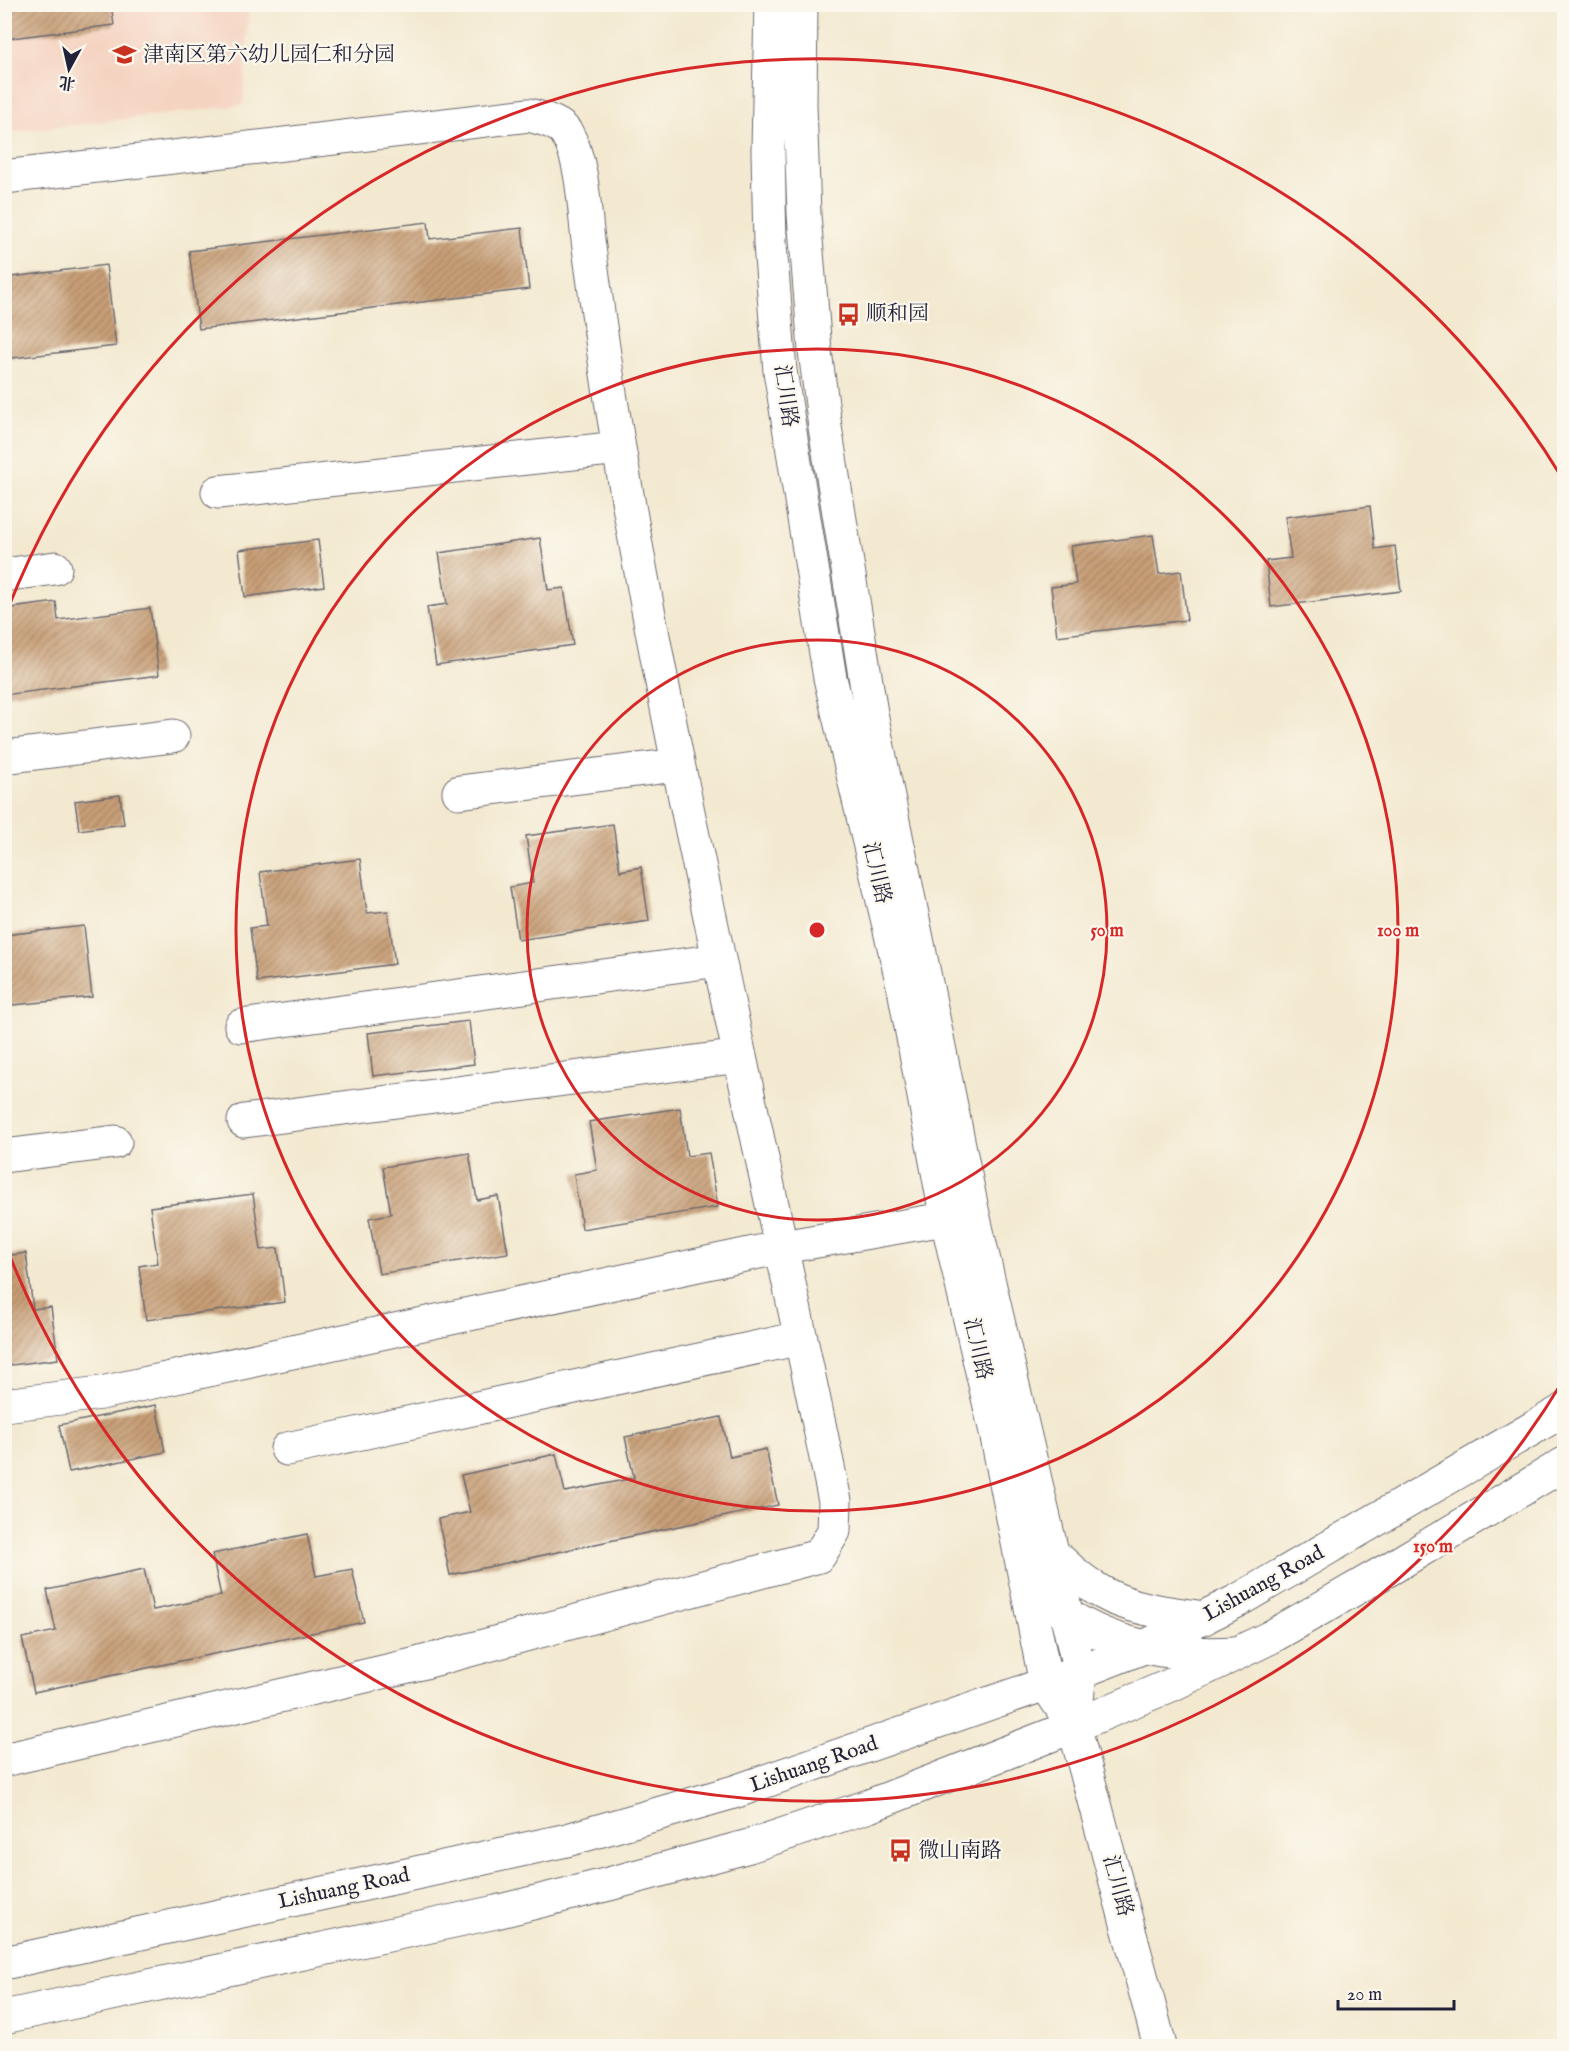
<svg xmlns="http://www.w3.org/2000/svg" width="1569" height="2051" font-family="'IM FELL English','Noto Serif SC',serif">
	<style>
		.built { fill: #f5d3c1 }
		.building { fill: url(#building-hatch) }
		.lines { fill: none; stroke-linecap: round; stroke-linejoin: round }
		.minor-casing { stroke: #6b686f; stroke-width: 35 }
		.major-casing { stroke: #6b686f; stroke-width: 35 }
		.minor { stroke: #fff; stroke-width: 33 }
		.major { stroke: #fff; stroke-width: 33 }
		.ring { fill: none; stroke: #d62828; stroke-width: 3 }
		.labels { text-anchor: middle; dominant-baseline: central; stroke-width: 4.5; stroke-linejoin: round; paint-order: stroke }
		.poi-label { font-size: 21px; fill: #22223b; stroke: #fbf7ec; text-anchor: start }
		.street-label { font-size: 21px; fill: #22223b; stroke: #fbf7ec }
		.centre { fill: #d62828; stroke: #fbf7ec; stroke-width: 3 }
		.ring-label { font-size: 18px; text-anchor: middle; font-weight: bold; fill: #d62828; stroke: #fbf7ec; stroke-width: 4.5; stroke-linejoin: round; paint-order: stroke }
	</style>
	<defs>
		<pattern id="building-hatch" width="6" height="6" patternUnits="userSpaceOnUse" patternTransform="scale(1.5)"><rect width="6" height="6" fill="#c89f77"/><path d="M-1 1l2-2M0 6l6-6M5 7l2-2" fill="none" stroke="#a28163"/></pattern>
	</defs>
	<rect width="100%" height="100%" fill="#fbf7ec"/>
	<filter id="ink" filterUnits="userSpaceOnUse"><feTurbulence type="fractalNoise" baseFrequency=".0167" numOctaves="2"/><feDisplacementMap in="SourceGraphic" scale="12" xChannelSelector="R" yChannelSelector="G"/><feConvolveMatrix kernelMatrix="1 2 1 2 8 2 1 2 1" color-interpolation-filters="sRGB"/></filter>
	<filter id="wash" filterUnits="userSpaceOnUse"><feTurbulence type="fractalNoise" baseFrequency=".008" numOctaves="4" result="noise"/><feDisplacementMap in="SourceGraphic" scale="24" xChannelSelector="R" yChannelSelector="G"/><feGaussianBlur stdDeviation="1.35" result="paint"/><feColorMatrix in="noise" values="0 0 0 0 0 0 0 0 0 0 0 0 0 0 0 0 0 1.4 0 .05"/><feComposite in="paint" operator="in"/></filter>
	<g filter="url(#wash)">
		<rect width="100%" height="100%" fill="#f3e9d0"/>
		<path class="built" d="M4,5h245l-6,100 -238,28z"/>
		<g id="blocks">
			<path class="building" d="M4,4h107l3,21 -110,14z
				M428,222l2,17 92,-11 7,61 -330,40 -10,-78z
				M106,265l10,81 -112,13v-81z
				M1370,506l5,43 20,-3 6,45 -130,16 -5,-46 25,-3 -6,-41z
				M1153,535l6,39 22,-3 6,49 -130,16 -6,-49 25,-3 -5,-38z
				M540,538l8,52 16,-2 9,57 -137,20 -9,-58 20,-3 -8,-51z
				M318,540l6,46 -79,11 -6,-47z
				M56,602l2,18 92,-12 9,67 -155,20v-86z
				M120,795l4,29 -45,6 -4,-29z
				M613,824l7,47 21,-4 8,54 -131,19 -8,-53 23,-4 -7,-47z
				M360,859l7,54 21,-2 7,53 -138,18 -7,-54 17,-2 -7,-54z
				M84,926l8,71 -88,9v-71z
				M469,1021l5,43 -101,12 -5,-43z
				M680,1108l7,48 22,-3 9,54 -136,22 -8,-55 23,-4 -8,-48z
				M469,1153l8,47 21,-4 10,57 -129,21 -10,-56 22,-4 -8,-47z
				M253,1194l8,56 17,-2 7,54 -139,18 -7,-54 19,-3 -8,-56z
				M26,1253l7,56 18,-2 7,52 -54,7v-110z
				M156,1405l9,47 -96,20 -10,-47z
				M721,1417l9,40 36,-8 12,56 -328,70 -12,-56 32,-7 -9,-37 95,-21 9,38 69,-14 -9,-41z
				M307,1534l9,42 36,-7 12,53 -330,70 -12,-54 34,-7 -9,-41 97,-21 9,41 68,-14 -9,-42z"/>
		</g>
	</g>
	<g filter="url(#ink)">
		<use href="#blocks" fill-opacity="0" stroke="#6b686f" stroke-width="1.5"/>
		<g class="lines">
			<defs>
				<path id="minor" d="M771,4l-3,147 2,93 10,127 50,307 74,311 43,231 49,212 50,252 28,42 86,320
					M801,4l-1,101 4,110 11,136 10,76 27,167 19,119 102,501 107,458 -3,28
					M4,177l525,-62c13,4 31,7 38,19 16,27 17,74 21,106 8,59 16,119 26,178 60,364 147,722 221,1083l-1,30 -15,25 -402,108 -413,96
					M218,492l401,-44
					M4,575l51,-7
					M4,757l169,-21
					M459,792l218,-27
					M241,1026l478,-66
					M244,1121l496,-65
					M4,1156l111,-14
					M4,1405l97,-12 681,-146 186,-32
					M287,1449l514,-111
					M1054,1605c50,41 120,52 182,48"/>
				<path id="major" d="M1051,1552c16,15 33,31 52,41 31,17 67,20 101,25
					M4,1963l563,-123 167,-48 346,-120 64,-25 93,-46 327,-191
					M4,2017l492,-105 113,-28 140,-38 120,-40 205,-80 97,-41 100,-48 120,-69 173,-104"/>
			</defs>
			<use href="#minor" class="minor-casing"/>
			<use href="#major" class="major-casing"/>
			<use href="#minor" class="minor"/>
			<use href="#major" class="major"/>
		</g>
	</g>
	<g class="ring">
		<circle cx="817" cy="930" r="290"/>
		<circle cx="817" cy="930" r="581"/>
		<path d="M1564 1379A871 871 0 0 1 7 1249M7 611A871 871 0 0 1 1564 481"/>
	</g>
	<defs>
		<symbol id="school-bare" viewBox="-9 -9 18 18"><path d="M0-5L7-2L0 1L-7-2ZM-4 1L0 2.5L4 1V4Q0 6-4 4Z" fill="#c8321e" stroke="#fbf7ec" stroke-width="2.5" paint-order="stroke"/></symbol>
		<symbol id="bus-bare" viewBox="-9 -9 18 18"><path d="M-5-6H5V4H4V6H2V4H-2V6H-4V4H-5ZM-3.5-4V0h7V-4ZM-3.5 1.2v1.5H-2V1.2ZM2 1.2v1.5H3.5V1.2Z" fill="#c8321e" stroke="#fbf7ec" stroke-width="2.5" paint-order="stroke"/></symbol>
	</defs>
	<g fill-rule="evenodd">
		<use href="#school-bare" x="108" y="38" width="33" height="33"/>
		<use href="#bus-bare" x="832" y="298" width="33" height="33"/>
		<use href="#bus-bare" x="884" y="1834" width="33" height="33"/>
	</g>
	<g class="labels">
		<g class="poi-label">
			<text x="143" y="55">津南区第六幼儿园仁和分园</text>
			<text x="866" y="314">顺和园</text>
			<text x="918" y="1851">微山南路</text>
		</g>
		<g class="street-label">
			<text transform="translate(785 396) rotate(82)">汇川路</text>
			<text transform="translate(876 873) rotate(77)">汇川路</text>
			<text transform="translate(977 1349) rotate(77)">汇川路</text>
			<text transform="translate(1264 1584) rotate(-29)">Lishuang Road</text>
			<text transform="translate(814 1765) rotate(-19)">Lishuang Road</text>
			<text transform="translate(1117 1886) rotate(75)">汇川路</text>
			<text transform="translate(344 1889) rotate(-12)">Lishuang Road</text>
		</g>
	</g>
	<circle cx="817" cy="930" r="9" class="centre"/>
	<g class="ring-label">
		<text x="1107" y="936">50 m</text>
		<text x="1398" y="936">100 m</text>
		<text x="1433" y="1552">150 m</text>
	</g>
	<rect width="1569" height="2051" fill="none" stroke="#fbf7ec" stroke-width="24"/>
	<g transform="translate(69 69) rotate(188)" stroke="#fbf7ec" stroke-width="4.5" paint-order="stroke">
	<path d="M0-4.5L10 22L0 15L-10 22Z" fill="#22223b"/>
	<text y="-9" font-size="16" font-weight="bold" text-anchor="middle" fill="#22223b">北</text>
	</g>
	<path d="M1338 2000v9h116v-9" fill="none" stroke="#22223b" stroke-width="3"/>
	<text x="1347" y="2000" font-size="18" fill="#22223b" stroke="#fbf7ec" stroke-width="4.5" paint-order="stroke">20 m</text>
</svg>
